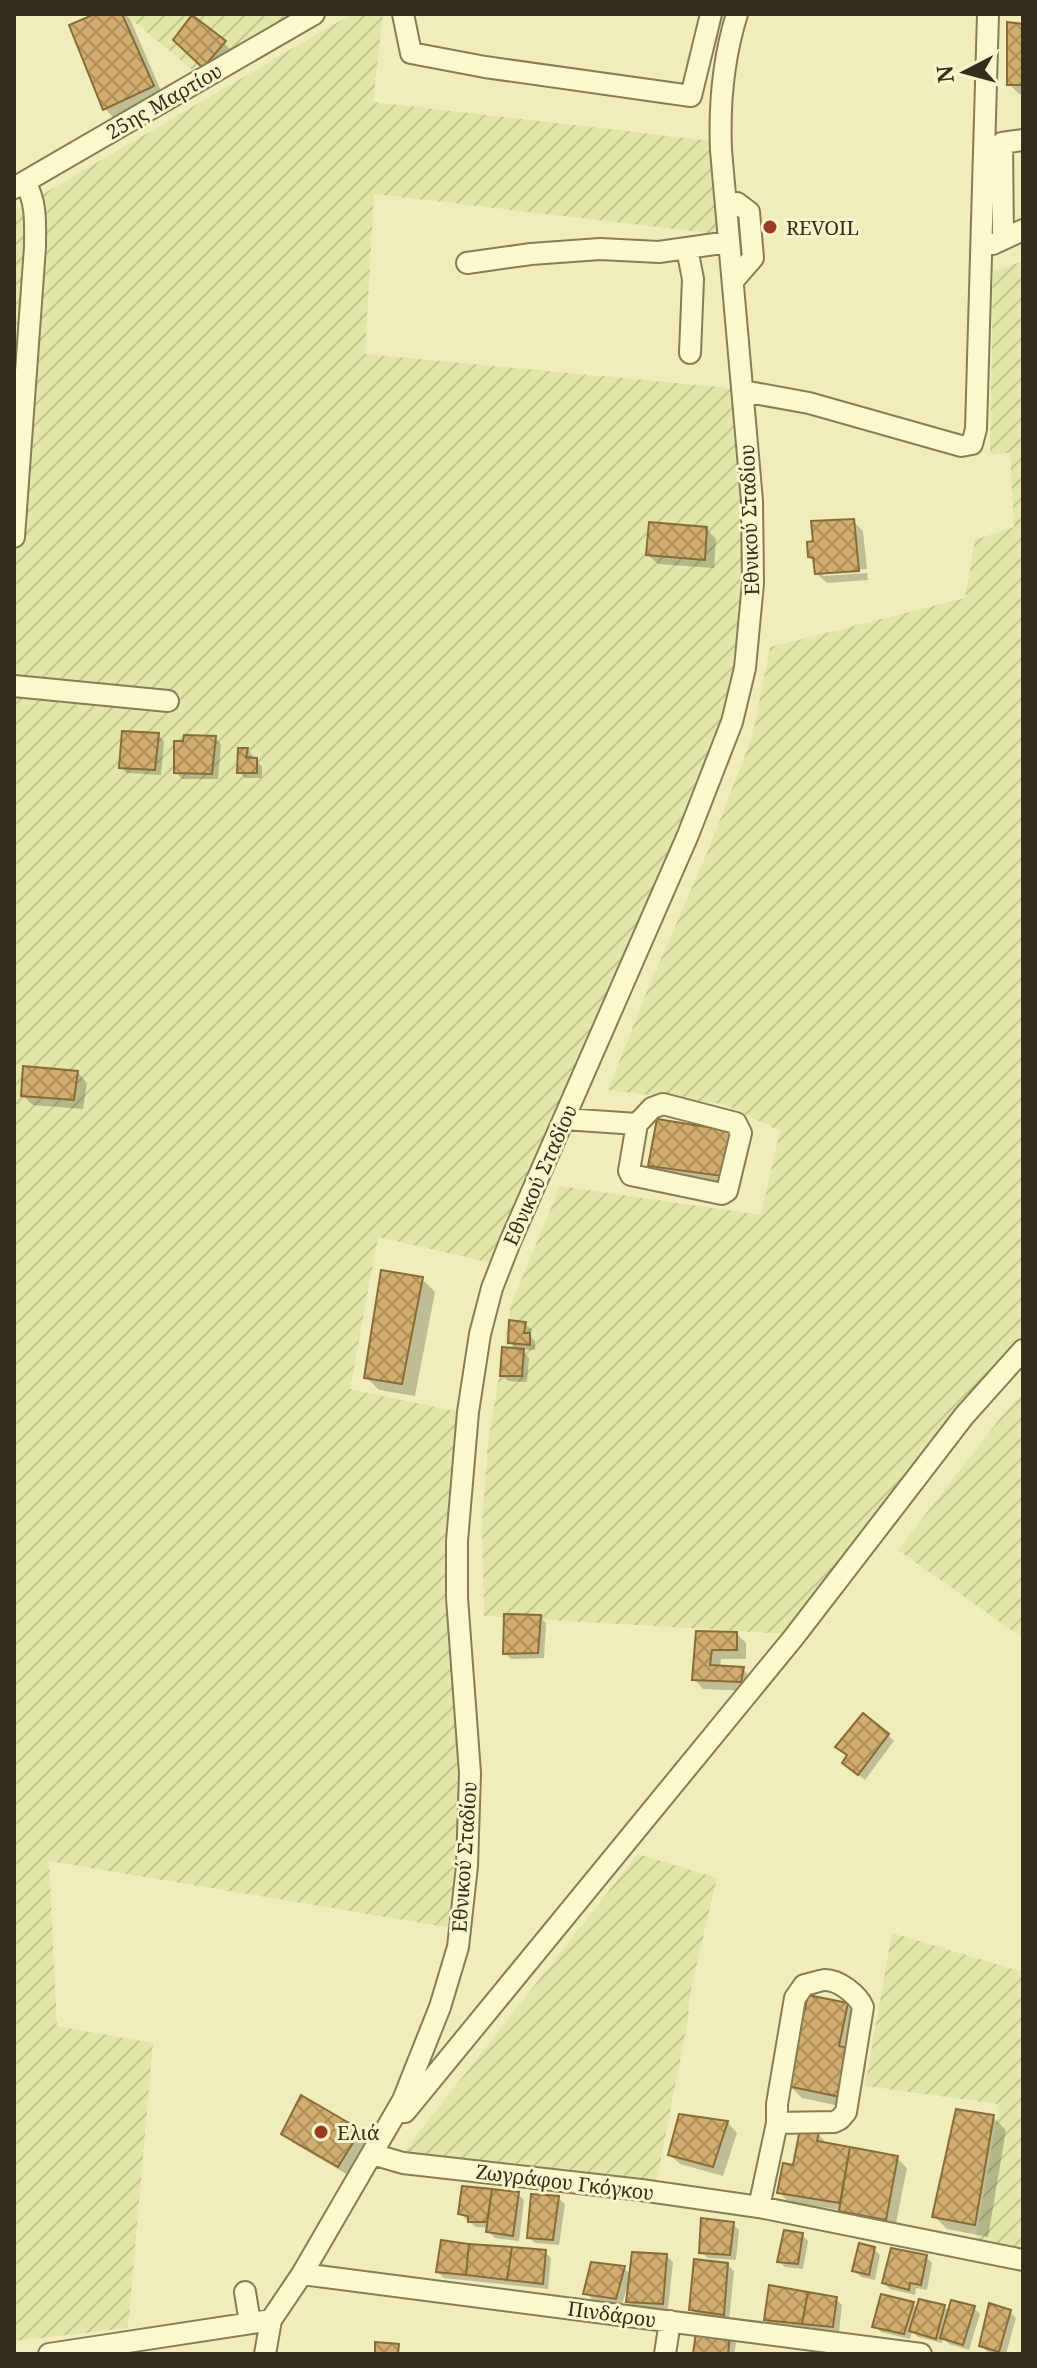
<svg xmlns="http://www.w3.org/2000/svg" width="1037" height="2368" font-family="'Noto Serif',serif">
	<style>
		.farmland { fill: url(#farmland-furrows) }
		.shadow { fill: #0003 }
		.building { fill: url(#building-cross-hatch); stroke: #896b38; stroke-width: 2 }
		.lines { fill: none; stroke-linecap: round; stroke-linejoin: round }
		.minor-casing { stroke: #887c54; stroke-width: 24 }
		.minor { stroke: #fbf8ce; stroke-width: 20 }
		.poi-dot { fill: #9b3c20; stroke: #f7f5cb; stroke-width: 3 }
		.labels { text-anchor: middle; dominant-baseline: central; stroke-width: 6; stroke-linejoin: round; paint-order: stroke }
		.street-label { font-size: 20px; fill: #362e1a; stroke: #f7f5cb }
		.poi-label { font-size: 20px; fill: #362e1a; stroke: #f7f5cb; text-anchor: start }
	</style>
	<defs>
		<pattern id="farmland-furrows" width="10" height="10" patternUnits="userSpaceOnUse" patternTransform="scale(2)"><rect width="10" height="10" fill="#e2e6a8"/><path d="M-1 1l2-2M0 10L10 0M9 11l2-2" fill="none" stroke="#c2c690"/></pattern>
		<pattern id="building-cross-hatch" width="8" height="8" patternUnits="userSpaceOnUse" patternTransform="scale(2)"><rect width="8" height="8" fill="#d1ae6e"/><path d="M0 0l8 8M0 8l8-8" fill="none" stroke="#aa8e5a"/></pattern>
	</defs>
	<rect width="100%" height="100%" fill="#f0edbb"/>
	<path class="farmland" d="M125,14h168l-27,19 -70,40z
		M352,14h31l-10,88 339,39 15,94 -353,-41 -9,160 375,35 7,140 -9,151 -18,60 -219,525 -123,-28 -28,152 113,24 1,407 -12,108 -403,-67 8,165 96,17 -25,285 -114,13v-2130z
		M1023,261v1081l-235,292 -304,-18 -2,-94 6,-80 23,-137 49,-119 201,29 19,-84 -57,-27 -115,-14 36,-92 66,-152 43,-112 17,-87 195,-49 10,-58 39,-13 -4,-74 -20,1 3,-182z
		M1023,1392v246l-125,-88 104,-134z
		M638,1854l79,24 -26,111 -4,36 -31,159 -248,-26 -3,-7 8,-11z
		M892,1933l131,39v276l-47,-8 23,-136 -134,-18z"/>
	<path class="shadow" d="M100,14h25l5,5 35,81 -47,22 -13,-13z
		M1023,26v68h-4l-10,-10z
		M175,40l49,3 6,6 -20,23z
		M853,521l10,10 4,38 -44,3v4l44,-3 1,7 -41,3 -10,-9 -1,-12 -6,-6z
		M706,529l10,10 -2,29 -56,-4 -10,-9z
		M158,735l6,6 -3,34 -34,-2 -6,-6z
		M215,738l6,6 -3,35h-36l-6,-7 9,-29z
		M247,750l6,6 -1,3 10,7v12h-17l-6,-6z
		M78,1073l9,10 -4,26 -50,-4 -10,-9z
		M737,1134l1,51 -78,-10 -10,-10z
		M422,1279l13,13 -20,104 -36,-6 -13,-13z
		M525,1324l7,6 -2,7 5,4v9l-14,-1 8,9 -2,24 -19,-1 -6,-6 16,-24 -8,-9z
		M540,1617l6,6 -2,35 -33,1 -6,-6z
		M698,1633l39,1 9,9v16h-25l-1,9 23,1 9,10 -2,12 -47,-2 -9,-10z
		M888,1735l6,6 -29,39 -14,-11 -2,-13 -5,-3z
		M847,2005l13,13 -7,34 13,13 -8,45 -56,-12 -13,-13z
		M680,2116l48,7 9,10 -14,43 -43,-12 -10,-9z
		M993,2117l13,13 -18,107 -41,-8 -13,-13z
		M359,2132l10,10 -21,33 -55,-32 -9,-10z
		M818,2134l10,11 69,13 10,10 -12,60 -44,-8 -10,-10 -52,-8 -10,-10z
		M464,2188l54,6 6,6 -5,41 -24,-3 -7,-7 1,-3 -13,-1 -9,-7 -7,-7z
		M558,2198l7,6 -6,41 -24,-2 -6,-6z
		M733,2224l6,6 -3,30 -28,-2 -7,-6z
		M802,2235l6,6 -5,28 -18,-2 -6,-6z
		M874,2249l6,6 -5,25 -14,-3 -7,-6z
		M545,2252l6,6 -3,31 -104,-11 -6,-6z
		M667,2256l6,6 -5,47 -34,-1 -6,-6 2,-17 -2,-1 -6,20 -30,-5 -6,-6 38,-25 7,7z
		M926,2257l6,6 -5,27 -11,-2 -1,7 -25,-6 -6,-6z
		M728,2265l6,6 -5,49 -31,-4 -6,-7z
		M836,2299l6,6 -3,27 -67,-6 -6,-6z
		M913,2304l5,5 26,-3 6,6 24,-4 6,6 -11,36 -20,-6 -6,-6 -1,5 -24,-6 -6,-6 -2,8 -29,-7 -6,-6z
		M1010,2312l6,6 -10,36 -18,-2 -7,-6z
		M729,2337l7,6 -2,11h-39z"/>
	<path class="building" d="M95,14h27l32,72 -51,24 -34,-85z
		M192,15l34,26 -23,27 -30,-28z
		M1007,22l16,2v61h-16z
		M854,519l5,52 -44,3 -2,-16 -5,-1 -1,-15 6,-1 -2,-20z
		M649,522l58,5 -2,33 -59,-5z
		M122,731l37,2 -4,37 -36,-2z
		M184,735l32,1 -4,38 -38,-1v-32h9z
		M238,748h10l-2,9 11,1v15h-20z
		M23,1066l55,5 -4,29 -53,-4z
		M657,1119l81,13 -9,45 -81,-11z
		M381,1270l42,7 -21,107 -38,-6z
		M509,1320l17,2 -2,11h6v12l-22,-2z
		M502,1347l22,2 -2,27h-22z
		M504,1614l37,1 -3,38 -35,1z
		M696,1631l41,1v18h-25l-2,15 34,2 -3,15 -49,-2z
		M863,1713l26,21 -31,41 -16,-12 5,-8 -12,-8z
		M808,1995l40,8 -9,43 15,4 -9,48 -58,-12z
		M301,2095l60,35 -23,37 -57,-33z
		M956,2109l38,6 -19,110 -43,-8z
		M679,2114l49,7 -15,46 -45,-12z
		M800,2129l19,3 -2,9 33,6 -10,56 -63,-10 6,-30 10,2z
		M850,2147l48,9 -12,64 -47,-9z
		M462,2186l30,3 -5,33h-19v-6l-10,-2z
		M492,2189l27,3 -6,44 -27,-4z
		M531,2194l28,2 -6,44 -26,-2z
		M701,2218l33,4 -4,33 -31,-2z
		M784,2230l19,3 -5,31 -21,-2z
		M441,2240l28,4 -3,31 -30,-3z
		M859,2243l16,4 -6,28 -17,-4z
		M469,2244l43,3 -5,33 -41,-5z
		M512,2247l34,3 -3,34 -36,-4z
		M891,2248l36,7 -6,30 -11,-2 -1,7 -27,-7z
		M632,2252l35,2 -4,50 -37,-2z
		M694,2259l34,4 -4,52 -35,-5z
		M591,2262l34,4 -9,33 -33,-5z
		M769,2285l39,7 -6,32 -38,-4z
		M808,2292l29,5 -4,30 -31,-3z
		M881,2294l33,8 -10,32 -32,-7z
		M919,2299l26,6 -9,34 -27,-8z
		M951,2300l24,6 -12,39 -23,-7z
		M989,2303l22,7 -12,42 -20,-6z
		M696,2332l34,3 -2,19h-35z
		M375,2342l24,2 -1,10h-23z"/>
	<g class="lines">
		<defs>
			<path id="minor" d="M403,14l8,39 74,14 206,29 20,-82
				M14,188l300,-174
				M1003,238l-1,-95 21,-3
				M993,244l30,-14
				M687,249l6,30 -3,74
				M467,263l64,-9 69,-5 59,3 70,-10
				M733,281l20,-23 -4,-46 -12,-9
				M743,391l66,12 152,43 11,-2 4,-15 12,-415
				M14,537l21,-290c0,-24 2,-44 -10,-65
				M14,686l154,15
				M564,1119l73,5 15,-16 11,-4 73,19 5,10 -14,58 -5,3 -91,-19 -2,-4 8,-47
				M405,2112l389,-475 170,-221 59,-66
				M372,2154l31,9 238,27 118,17 264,53
				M759,2207l18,-84v-19l18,-106 9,-13c6,-1 14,-4 20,-5 14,-1 34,15 39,27l-17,105 -6,7 -6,3 -57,1
				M302,2274l619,80
				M245,2292l5,31
				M49,2354l222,-34
				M265,2354l6,-34 31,-46 101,-174 37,-93 18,-60 9,-81 3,-93 -13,-175v-57l11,-129 12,-78 12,-46 18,-46 178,-407 44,-113 13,-54 8,-85 -1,-82 -31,-351c-2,-48 2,-91 16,-136
				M665,2354l5,-33"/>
		</defs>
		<use href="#minor" class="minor-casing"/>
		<use href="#minor" class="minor"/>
	</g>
	<g class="poi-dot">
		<circle cx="770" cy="227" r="8"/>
		<circle cx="321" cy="2132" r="8"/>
	</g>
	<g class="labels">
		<g class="street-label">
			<text transform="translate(164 101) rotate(-30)">25ης Μαρτίου</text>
			<text transform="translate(749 520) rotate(-92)">Εθνικού Σταδίου</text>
			<text transform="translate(540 1175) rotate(-66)">Εθνικού Σταδίου</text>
			<text transform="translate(464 1857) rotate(-86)">Εθνικού Σταδίου</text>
			<text transform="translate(565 2182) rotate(7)">Ζωγράφου Γκόγκου</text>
			<text transform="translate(612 2314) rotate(8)">Πινδάρου</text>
		</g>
		<g class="poi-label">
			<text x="786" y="227">REVOIL</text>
			<text x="337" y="2132">Ελιά</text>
		</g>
	</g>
	<rect width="1037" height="2368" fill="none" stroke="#362e1a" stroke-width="32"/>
	<g transform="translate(965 72) rotate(264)" stroke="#f7f5cb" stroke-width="6" paint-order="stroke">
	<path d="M0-6L14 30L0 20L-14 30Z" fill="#362e1a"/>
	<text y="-12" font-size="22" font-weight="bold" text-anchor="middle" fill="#362e1a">N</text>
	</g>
</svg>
